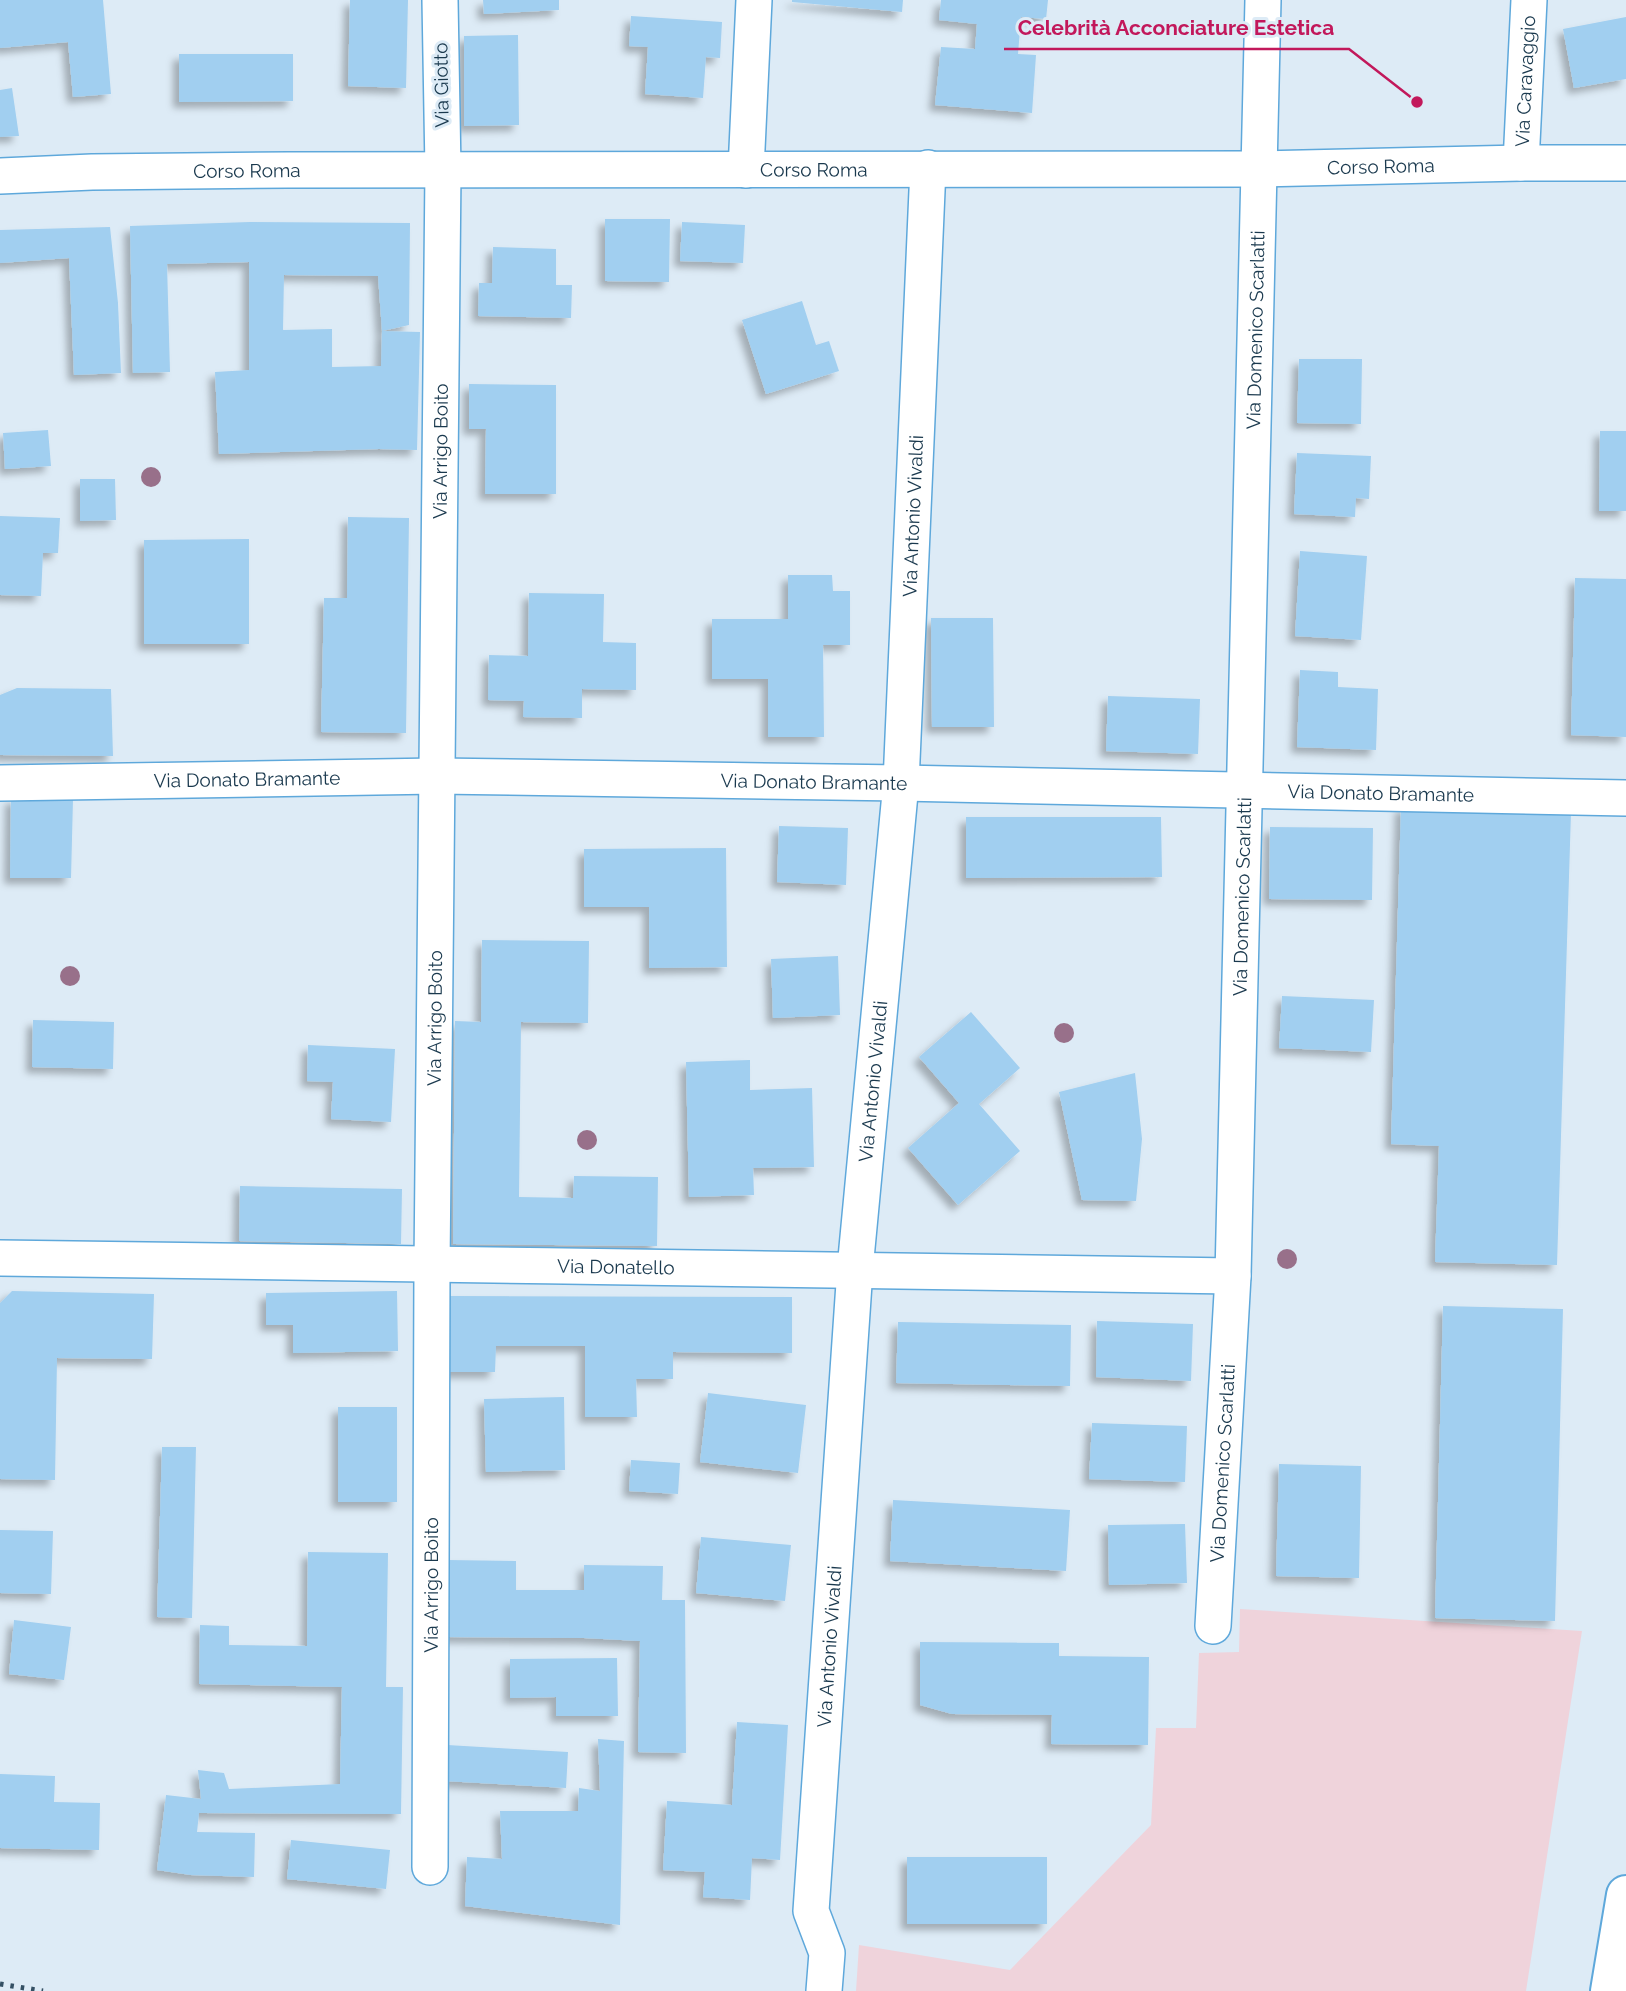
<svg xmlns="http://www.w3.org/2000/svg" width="1626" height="1991" font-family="Raleway,sans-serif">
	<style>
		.green { fill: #efd3db }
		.building { fill: #a1cff0; filter: url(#shadow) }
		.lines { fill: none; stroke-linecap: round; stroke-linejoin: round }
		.minor-casing { stroke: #5ea8db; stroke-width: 38 }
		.major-casing { stroke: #5ea8db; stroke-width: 42 }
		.minor { stroke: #fff; stroke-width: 35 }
		.major { stroke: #fff; stroke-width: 38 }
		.rail { stroke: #345064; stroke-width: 5; stroke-dasharray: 3.5 7; stroke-linecap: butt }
		.tree { fill: #98708a }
		.labels { text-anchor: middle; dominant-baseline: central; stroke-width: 6; stroke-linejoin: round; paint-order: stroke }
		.street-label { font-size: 19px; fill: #1a394e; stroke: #ddebf6 }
		.leader { fill: none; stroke: #c2185b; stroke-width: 2.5 }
		.callout-dot { fill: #c2185b; stroke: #ddebf6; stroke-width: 2.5 }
		.callout-label { font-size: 21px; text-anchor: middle; font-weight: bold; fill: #c2185b; stroke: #ddebf6; stroke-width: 6; stroke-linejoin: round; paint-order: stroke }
	</style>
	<defs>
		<filter id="shadow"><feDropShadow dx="-6" dy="6" stdDeviation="3.5" flood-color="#0004"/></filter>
	</defs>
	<rect width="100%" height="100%" fill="#ddebf6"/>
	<path class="green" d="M1240,1609l342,22 -56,360h-670l3,-46 151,25 141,-145 5,-97h40l3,-75 40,-1z"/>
	<path class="building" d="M0,0h103l8,94 -38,3 -5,-55 -68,6z
		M350,0h58l-2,88 -58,-2z
		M483,0h76v10l-75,4z
		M792,0h111l-1,12 -110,-10z
		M941,0h107l-2,19 -25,-2 -3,37 18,1 -4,58 -97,-8 6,-58 34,2 2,-25 -38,-4z
		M631,16l91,6 -2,36 -14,-1 -3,41 -58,-4 3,-47 -19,-1z
		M1626,17v62l-52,9 -11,-59z
		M518,35l1,90 -55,1v-90z
		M179,54h114v47l-114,1z
		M12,88l7,48 -19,1v-47z
		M605,219h65l-1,63 -64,-1z
		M250,222l160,1 -1,102 -27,6 -4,-55 -94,-1 -1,55 49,-1v38l49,-1 1,-35 38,1 -3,118 -38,-1 -160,5 -4,-82 34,-2v-108l-82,2 3,108 -37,1 -3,-147z
		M682,222l63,3 -2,38 -63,-2z
		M110,227l8,76 3,70 -47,2 -5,-117 -69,5v-33z
		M493,247l63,2v36h16l-1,33 -93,-2 1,-33h13z
		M802,301l14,44 13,-4 10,30 -73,23 -24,-74z
		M1299,359h63l-1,65 -64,-1z
		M469,384l87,1v109h-71l1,-65h-17z
		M48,430l3,36 -46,3 -2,-36z
		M1600,431h26v80h-27z
		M1297,453l74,3 -2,43 -13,-1 -1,19 -61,-3z
		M80,479h35l1,41 -36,1z
		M0,516l60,2 -2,35h-15l-2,43 -41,-1z
		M348,517l61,1 -3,215 -85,-1 3,-134h23z
		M249,539v105h-105v-104z
		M1300,551l67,5 -6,84 -66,-4z
		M788,575h44l1,16h17v54h-27l1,92h-56v-58h-56v-60h76z
		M1575,578l51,1v158l-55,-2z
		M529,593l75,1 -1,48 33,1v47l-54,-1v29l-59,-1 1,-16 -36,-1 1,-45 39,1z
		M931,618h62l1,109h-62z
		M1300,670l38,2v15l40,2 -2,61 -79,-3z
		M17,688l94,1 2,67 -113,-1v-60z
		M1108,696l92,3 -2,55 -92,-3z
		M11,798l62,1 -2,79h-61z
		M1401,806l170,6 -14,453 -122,-3 4,-116 -48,-2z
		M966,817h195l1,60 -196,1z
		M779,826l69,2 -2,57 -69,-3z
		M1270,827l103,1 -1,72 -103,-1z
		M726,848l1,119 -78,1v-61h-65v-58z
		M482,940l107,1 -1,82 -67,-1 -2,175 54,1 1,-22 84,1 -1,69 -204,-2 2,-223 26,1z
		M838,956l2,59 -67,3 -2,-59z
		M1282,996l92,4 -3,52 -92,-4z
		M971,1012l49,56 -41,36 41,47 -62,54 -50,-57 51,-45 -40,-46z
		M33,1020l81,2 -1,47 -81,-2z
		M308,1045l87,4 -4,73 -60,-3 2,-37 -26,-1z
		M750,1060v30l62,-2 2,79 -61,1 1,27 -65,2 -3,-135z
		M1135,1073l7,66 -6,62 -54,-1 -23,-108z
		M240,1186l162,3 -1,55 -162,-3z
		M12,1291l142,3 -2,65 -95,-1 -2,122 -55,-1v-176z
		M397,1291l1,60 -105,2v-28h-27v-32z
		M449,1296l343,1v56l-119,-1v27h-37l1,38h-52v-71h-89l-1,26h-47z
		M1443,1306l120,3 -8,312 -120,-3z
		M1097,1321l96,3 -2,57 -95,-4z
		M898,1322l173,3 -1,61 -174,-3z
		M708,1393l98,12 -8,68 -98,-11z
		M564,1397l1,73 -79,2 -2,-73z
		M338,1407h59v95h-59z
		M1092,1423l95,3 -2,56 -96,-3z
		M162,1447h34l-4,171 -35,-1z
		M631,1460l49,3 -2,31 -49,-3z
		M1279,1464l82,2 -2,112 -83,-2z
		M893,1500l177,10 -4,61 -176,-10z
		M1185,1524l2,59 -78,2 -1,-60z
		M0,1530l53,1 -2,63 -51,-1z
		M701,1537l90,8 -6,56 -89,-8z
		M308,1552l80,1 -2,134h17l-2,127 -202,-1 -2,19 58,1 -1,44 -63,-2 -34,-5 9,-75 35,4 -3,-29 26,3 5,16 111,-5 2,-97 -143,-3 1,-59 29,1v19l78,1z
		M447,1560l69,1v29h68v-25l79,1 -1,34h23l1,153 -48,-1 2,-111 -56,-3 -138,-1z
		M14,1620l57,7 -7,53 -55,-6z
		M920,1642l139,1v13l90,1 -1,88 -97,-1 1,-29 -100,-1 -32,-9z
		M617,1658l1,58h-62v-19l-46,1v-39z
		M737,1722l51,3 -8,135 -28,-2 -2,42 -47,-3 2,-25 -42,-2 4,-69 65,4z
		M598,1739l26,2 -4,184 -155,-19 2,-49 35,2 -2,-48h78l1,-23 21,3z
		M447,1745l121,7 -2,36 -122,-7z
		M0,1774l55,2 -1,26 46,1 -1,47 -99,-2z
		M291,1840l99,10 -4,39 -99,-10z
		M907,1857h140v67h-140z"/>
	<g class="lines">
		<defs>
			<g id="minor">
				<path id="s1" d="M1521,163l8,-163"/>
				<path d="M746,170l8,-170"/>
				<path id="s2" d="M0,176l92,-4 196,-2 970,-1 263,-6h105"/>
				<path id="s3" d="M0,783l437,-7 464,7 725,15"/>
				<path id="s4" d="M0,1258c411,7 822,10 1233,18"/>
				<path id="s5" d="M1213,1626l20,-350 30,-1276"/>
				<path id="s6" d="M430,1867l2,-601 11,-1096 -3,-170"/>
				<path id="s7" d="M824,1991l3,-38 -16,-42 44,-642 46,-486 27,-615"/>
			</g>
			<path id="major" d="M1610,1991l16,-96"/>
		</defs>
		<use href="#minor" class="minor-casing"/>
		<use href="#major" class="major-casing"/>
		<use href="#minor" class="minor"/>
		<use href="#major" class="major"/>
		<path class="rail" d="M0,1984l43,7"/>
	</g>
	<g class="tree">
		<circle cx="151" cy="477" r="10"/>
		<circle cx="70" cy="976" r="10"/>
		<circle cx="1064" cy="1033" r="10"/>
		<circle cx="587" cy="1140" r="10"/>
		<circle cx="1287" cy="1259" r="10"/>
	</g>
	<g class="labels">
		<g class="street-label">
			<text stroke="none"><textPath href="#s1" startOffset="82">Via Caravaggio</textPath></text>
			<text transform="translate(441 85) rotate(-91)">Via Giotto</text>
			<text stroke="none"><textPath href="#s2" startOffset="1381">Corso Roma</textPath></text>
			<text stroke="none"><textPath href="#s2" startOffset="814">Corso Roma</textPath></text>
			<text stroke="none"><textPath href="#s2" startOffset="247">Corso Roma</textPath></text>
			<text stroke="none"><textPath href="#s5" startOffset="1297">Via Domenico Scarlatti</textPath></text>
			<text stroke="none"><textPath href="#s6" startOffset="1416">Via Arrigo Boito</textPath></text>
			<text stroke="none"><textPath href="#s7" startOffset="1482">Via Antonio Vivaldi</textPath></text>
			<text stroke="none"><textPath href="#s3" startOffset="247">Via Donato Bramante</textPath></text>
			<text stroke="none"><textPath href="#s3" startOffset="814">Via Donato Bramante</textPath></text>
			<text stroke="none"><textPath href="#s3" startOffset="1381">Via Donato Bramante</textPath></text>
			<text stroke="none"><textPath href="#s5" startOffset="730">Via Domenico Scarlatti</textPath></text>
			<text stroke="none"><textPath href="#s6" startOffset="849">Via Arrigo Boito</textPath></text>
			<text stroke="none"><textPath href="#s7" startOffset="915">Via Antonio Vivaldi</textPath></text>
			<text stroke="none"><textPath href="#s4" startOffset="616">Via Donatello</textPath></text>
			<text stroke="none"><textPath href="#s5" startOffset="163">Via Domenico Scarlatti</textPath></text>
			<text stroke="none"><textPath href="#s6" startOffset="282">Via Arrigo Boito</textPath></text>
			<text stroke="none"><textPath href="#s7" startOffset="348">Via Antonio Vivaldi</textPath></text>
		</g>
	</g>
	<path class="leader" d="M1417 102L1349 49H1004"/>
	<circle class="callout-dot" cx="1417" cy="102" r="7"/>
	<g class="callout-label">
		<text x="1176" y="35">Celebrità Acconciature Estetica</text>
	</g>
</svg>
